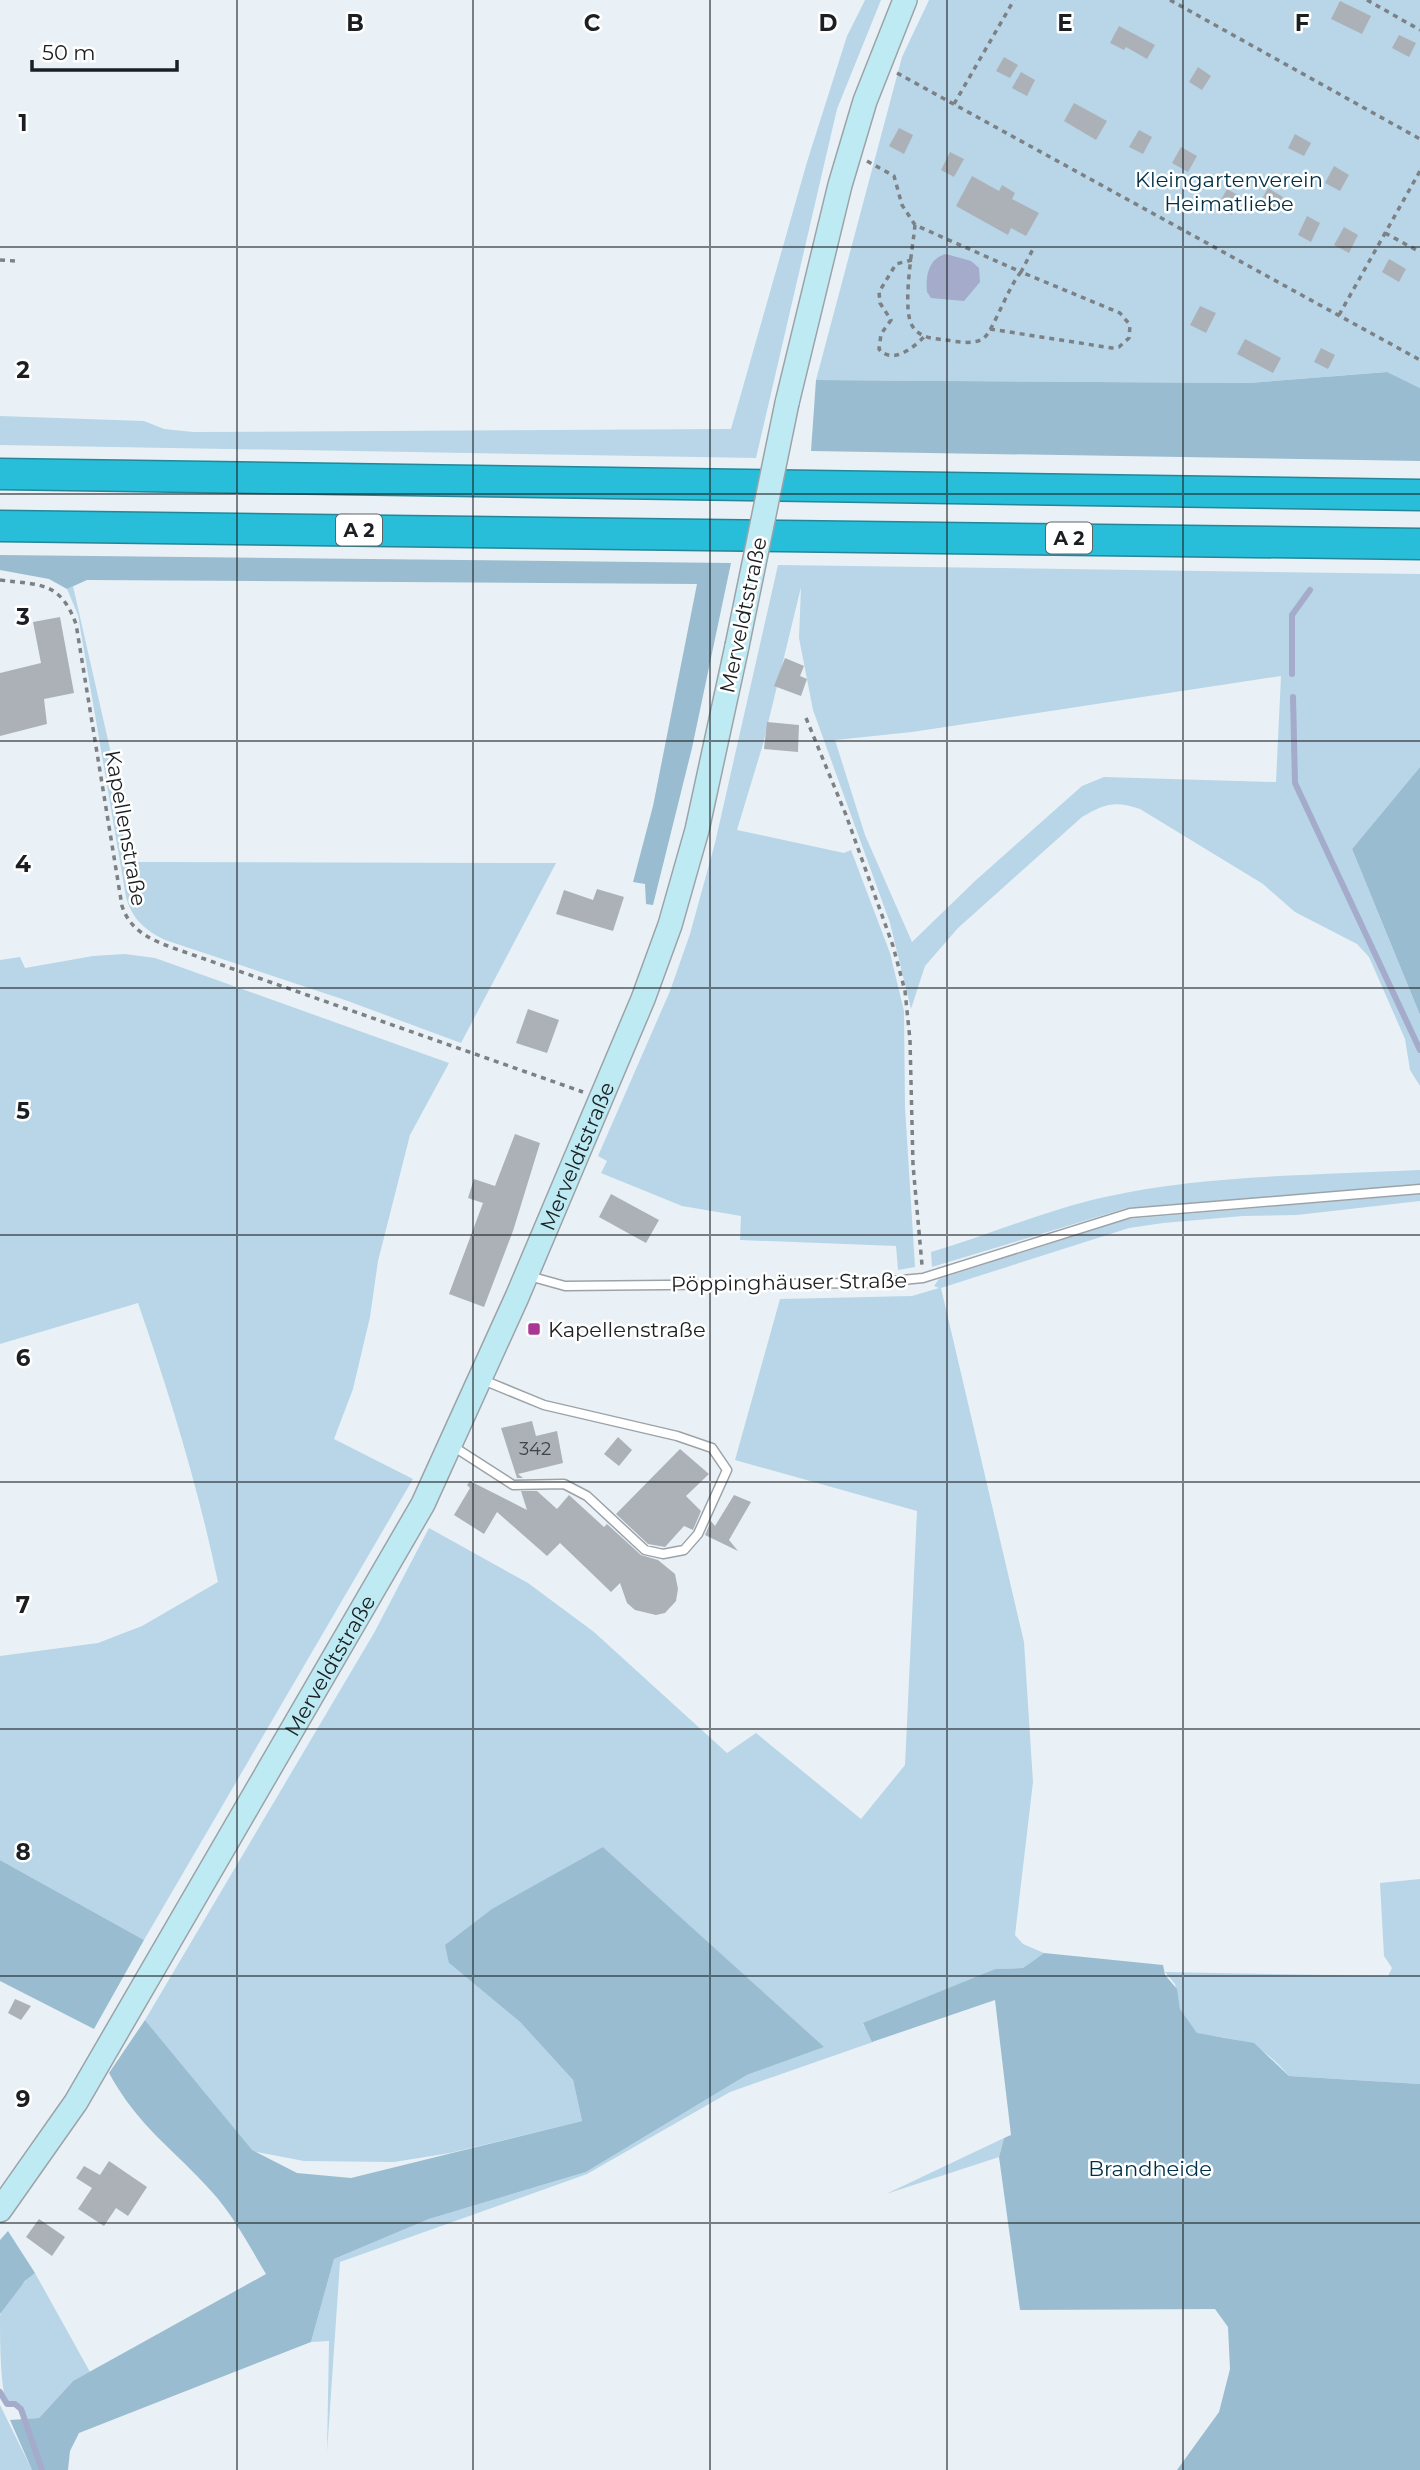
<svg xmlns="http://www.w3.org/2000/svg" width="1420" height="2470" font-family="Montserrat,sans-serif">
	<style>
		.green { fill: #b8d6e8; fill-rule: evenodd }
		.forest { fill: #9abcd0 }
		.water { fill: #a4abcb }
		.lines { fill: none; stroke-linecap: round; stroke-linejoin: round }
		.stream { stroke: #a4abcb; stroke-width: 6 }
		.building { fill: #acb1b7 }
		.lane-casing { stroke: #9ca3a8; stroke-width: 11 }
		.secondary-casing { stroke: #9ca3a8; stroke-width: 26 }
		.highway-casing { stroke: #248698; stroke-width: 33 }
		.path { stroke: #7c8185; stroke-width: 3.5; stroke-dasharray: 5 5; stroke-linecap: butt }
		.lane { stroke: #fff; stroke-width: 8 }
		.secondary { stroke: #beebf3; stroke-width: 23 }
		.highway { stroke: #28bdd8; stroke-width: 30 }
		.secondary-bridge-casing { stroke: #9ca3a8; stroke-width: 26; stroke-linecap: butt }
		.secondary-bridge { stroke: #beebf3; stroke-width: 23 }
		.grid { fill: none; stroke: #1c1f21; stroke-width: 2; stroke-opacity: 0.55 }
		.poi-dot { fill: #a93893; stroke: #fff; stroke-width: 2.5 }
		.labels { text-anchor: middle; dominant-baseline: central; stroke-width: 5; stroke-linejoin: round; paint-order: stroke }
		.number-label { font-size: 18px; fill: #404446 }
		.shield { fill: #fff; stroke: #606264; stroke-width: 2 }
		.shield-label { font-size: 19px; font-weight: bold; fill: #1c1f21 }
		.park-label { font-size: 21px; fill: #003046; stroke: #fff }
		.street-label { font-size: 21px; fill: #1c1f21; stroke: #fff }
		.poi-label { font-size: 21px; fill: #1c1f21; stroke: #fff; text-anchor: start }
		.grid-label { font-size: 23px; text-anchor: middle; font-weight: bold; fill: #1c1f21; stroke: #fff; stroke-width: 5; stroke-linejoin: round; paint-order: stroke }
	</style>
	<rect width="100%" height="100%" fill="#e9f1f6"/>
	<path class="green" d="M865,0h16l-44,109 -81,349 -756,-13v-29l144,5 20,8 29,3 538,-3 76,-267 40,-126z
		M929,0h491v388l-34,-16 -137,11 -433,-3 86,-323z
		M778,565l642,9v193l-68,82 68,166v71l-10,-16 -5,-31 -36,-82 -12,-13 -62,-32 -32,-28 -123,-75c-25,-9 -36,-5 -58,8l-124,111 -33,38 -14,43 -21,-86 -77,-213 -14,-72 2,-51 -38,157 -26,86 107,23 7,-3 39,103 14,58 1,96 10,160 -17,3 -2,-24 -156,-6 1,-24 -59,-10 -81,-33 6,-12 -9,-5 72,-165 20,-57 25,-91zM1281,676l-5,106 -172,-5 -22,9 -107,95 -63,61 -47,-107 -30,-95 77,-8z
		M73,586l42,185 -2,20 16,71 427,1 -95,180 -116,-43 -180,-60c-20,-10 -33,-21 -39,-43l-48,-282 -11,-26z
		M125,954l30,4 294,105 -39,72 -32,126 -8,56 -17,72 -19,50 79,40 -269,461 -144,-80v-204l98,-13 44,-17 76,-44c-20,-95 -48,-187 -80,-279l-138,41v-384l20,-3 5,11 68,-12z
		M1420,1170v15l-293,23 -195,59 -1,-15c58,-17 115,-42 174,-55 97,-22 215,-22 315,-27z
		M1420,1194v7l-123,14 -54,1 -80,7 -34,5 -188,60 83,354 9,140 -18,153 8,9 21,9 -21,15 -28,1 -132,55 10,18 -143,50 -143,82 -247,88 -13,190 2,-111 -18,1 23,-83 95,-40 157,-47 161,-97 76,-28 -220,-200 -154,116 71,59 53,58 9,41 -132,32 -56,9 -90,-1 -52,-10 -107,-131 229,-387 55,-105 99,55 66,49 133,121 29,-20 105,86 44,-54 12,-254 -182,-51 45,-161 132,-3 27,-8 -5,-2 5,-7 188,-60z
		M1420,1879v205l-131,-8c-30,-35 -48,-37 -92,-42l-17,-25 -5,-25 -10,-12 223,4 4,-8 -8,-12 -4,-73z
		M1004,2138l-5,19 -113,37z
		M35,2273l55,99 -17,9 -34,37 -12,1 -8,-13 -12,-2c-7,-17 -7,-68 -7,-88 2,-11 25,-36 35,-43z
		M0,2405l32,65h-32z"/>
	<path class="forest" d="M1387,372l33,16v73l-609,-10 5,-71 433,3z
		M0,555l731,8 -39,185 -39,157 -7,-1 -1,-20 -12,-2 20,-76 44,-222 -610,-4 -20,9 -18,-10 -49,-9z
		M1420,767v248l-68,-166z
		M603,1847l221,200 -77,28 -161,97 -157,47 -95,40 -23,83 -232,91 -9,18 -2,19h-36l-22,-50 29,-2 34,-37 193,-107c-16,-27 -33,-59 -54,-82 -39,-44 -73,-64 -103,-119l36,-53 107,130 45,23 54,5 231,-57 -9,-41 -53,-58 -71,-59 -4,-18 47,-36z
		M0,1860l144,80 -50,89 -94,-48z
		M1044,1953l119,12 2,10 12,14 3,20 17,24 57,10 35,33 131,8v386h-243l42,-58 11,-43 -2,-42 -13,-18 -195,1 -21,-153 5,-19 7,-3 -16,-135 -123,42 -9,-19 132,-54 28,-1z
		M8,2231l27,42 -10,8 -25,33v-74z"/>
	<path class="water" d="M946,254l25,7 8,7 1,14 -16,19 -33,-3 -4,-6c-2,-16 2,-34 19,-38z"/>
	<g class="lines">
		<path class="stream" d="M1292,674v-59l18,-25
			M1293,697l2,86 125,267
			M0,2392l7,12h8l6,5 21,61"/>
	</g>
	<path class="building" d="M1340,1l31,15 -9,18 -31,-15z
		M1119,26l36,19 -8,14 -21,-12 -2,3 -14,-7z
		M1399,35l17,8 -7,14 -17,-9z
		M1004,57l14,8 -8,13 -14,-7z
		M1198,67l13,9 -9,14 -13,-8z
		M1021,72l14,8 -8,16 -15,-8z
		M1074,103l33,18 -11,19 -32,-19z
		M899,128l14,7 -9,19 -15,-8z
		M1139,130l13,7 -9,17 -14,-7z
		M1295,134l16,9 -7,13 -16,-8z
		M1181,147l16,9 -9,16 -16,-9z
		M950,152l14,7 -10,18 -13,-7z
		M1334,166l15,9 -9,16 -15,-8z
		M972,176l27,15 3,-6 13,8 -3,6 27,14 -13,23 -15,-8 -3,7 -52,-29z
		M1268,188l15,9 -9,16 -15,-9z
		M1227,189l14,8 -9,18 -15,-8z
		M1307,216l13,7 -9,19 -13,-7z
		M1344,227l14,8 -9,18 -15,-8z
		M1389,259l17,10 -7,13 -17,-10z
		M1200,306l16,7 -10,20 -16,-8z
		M1245,339l36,19 -8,15 -36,-19z
		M1321,348l14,7 -7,14 -14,-7z
		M60,617l14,76 -30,6 3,25 -47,12v-63l41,-10 -8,-41z
		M785,658l19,8 -4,10 7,3 -6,17 -27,-10z
		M767,722l32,3 -1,27 -34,-3z
		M597,889l27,8 -11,34 -57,-17 8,-24 29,10z
		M528,1009l31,11 -12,33 -31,-10z
		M515,1134l25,9 -27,88 -29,76 -35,-13 34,-91 -15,-5 6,-19 21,7z
		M611,1194l48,26 -13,23 -47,-26z
		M532,1421l4,15 21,-5 6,32 -45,11 5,4h-6l-16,-50z
		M618,1437l14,13 -13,16 -15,-12z
		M680,1449l29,25 -23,22 15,15 -8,19 -9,-4 -19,21 -17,-3 -32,-30z
		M470,1481l57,29 -6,-19h16l20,18 12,-14 35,32 3,-3 34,31 17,5 17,14 3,15 -2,12 -11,12 -9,2 -21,-5 -8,-7 -7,-20 -9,9 -51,-49 -13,13 -50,-44 -13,22 -30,-19 16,-27 -3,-3z
		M734,1495l17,7 -22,38 9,11 -33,-16 6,-14 4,5z
		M15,1999l16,7 -10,14 -13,-7z
		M109,2161l38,26 -19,29 -12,-8 -12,18 -26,-17 14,-21 -16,-10 8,-12 16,9z
		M39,2219l26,18 -13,19 -26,-19z"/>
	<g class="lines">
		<defs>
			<path id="lane" d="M529,1276l36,10 305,-3 53,-5 207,-65 290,-24
				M451,1445l62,40 51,-1 23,12 58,54 18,4 21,-4 14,-16 29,-64 -15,-22 -35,-12 -133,-31 -61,-25"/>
			<g id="secondary">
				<path d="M787,403l53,-218 25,-84 40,-101"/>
				<path id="s1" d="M0,2210l76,-108 347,-598 94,-207 126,-298 27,-74 27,-95 40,-184"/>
			</g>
			<path id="highway" d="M0,474l1420,21
				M0,526l1420,18"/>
		</defs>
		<use href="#lane" class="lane-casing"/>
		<use href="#secondary" class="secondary-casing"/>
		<use href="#highway" class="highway-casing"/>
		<path class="path" d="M1170,0l250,139
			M1367,0l53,30
			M897,73l523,287
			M954,104l60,-104
			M867,161l27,15 8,29 13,20
			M1385,233l35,19
			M0,260l16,1
			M912,260l-16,4 -17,28 1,11 11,17 -10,14 -2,15c14,16 34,-1 46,-13
			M1339,315l81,-144
			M990,329l122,19 7,-1 10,-9 1,-13 -10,-12 -99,-41c-13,15 -27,57 -37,66 -9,7 -26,4 -37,2 -12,-1 -27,-2 -34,-13 -12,-16 0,-80 2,-102l106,47 12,-23
			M0,580c40,5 60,1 76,44l46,282c9,27 32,35 57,44l404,142
			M806,718l40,97 47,131 12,45 5,49 3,125 9,100"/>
		<use href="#lane" class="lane"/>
		<use href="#secondary" class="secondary"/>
		<use href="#highway" class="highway"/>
		<defs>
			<path id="secondary-bridge" d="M737,646l50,-243"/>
		</defs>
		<use href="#secondary-bridge" class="secondary-bridge-casing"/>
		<use href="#secondary-bridge" class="secondary-bridge"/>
	</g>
	<path class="grid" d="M237,0v2470M473,0v2470M710,0v2470M947,0v2470M1183,0v2470M0,247h1420M0,494h1420M0,741h1420M0,988h1420M0,1235h1420M0,1482h1420M0,1729h1420M0,1976h1420M0,2223h1420"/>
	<rect class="poi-dot" x="527" y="1322" width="14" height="14" rx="3.5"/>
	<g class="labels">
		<g class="number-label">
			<text x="535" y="1449">342</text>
		</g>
		<g class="shield">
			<rect x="336" y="514.5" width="46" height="31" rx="5"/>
			<rect x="1046" y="522.5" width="46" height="31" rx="5"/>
		</g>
		<g class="shield-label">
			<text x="359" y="530">A 2</text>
			<text x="1069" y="538">A 2</text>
		</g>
		<g class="park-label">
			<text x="1229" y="179">Kleingartenverein<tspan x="1229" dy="24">Heimatliebe</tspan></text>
			<text x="1150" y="2168">Brandheide</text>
		</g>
		<g class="street-label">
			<text transform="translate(743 615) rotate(-78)">Merveldtstraße</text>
			<text transform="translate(126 828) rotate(80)">Kapellenstraße</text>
			<text stroke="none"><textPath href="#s1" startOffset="1204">Merveldtstraße</textPath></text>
			<text transform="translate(789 1282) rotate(-1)">Pöppinghäuser Straße</text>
			<text stroke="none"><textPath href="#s1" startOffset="637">Merveldtstraße</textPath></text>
		</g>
		<g class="poi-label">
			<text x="548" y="1329">Kapellenstraße</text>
		</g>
	</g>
	<g class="grid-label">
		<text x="355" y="31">B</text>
		<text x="592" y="31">C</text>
		<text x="828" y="31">D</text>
		<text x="1065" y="31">E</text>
		<text x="1302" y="31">F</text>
		<text x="23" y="131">1</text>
		<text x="23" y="378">2</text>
		<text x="23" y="625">3</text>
		<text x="23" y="872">4</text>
		<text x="23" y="1119">5</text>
		<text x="23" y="1366">6</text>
		<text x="23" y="1613">7</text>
		<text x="23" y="1860">8</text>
		<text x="23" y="2107">9</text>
	</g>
	<path d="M32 60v10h145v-10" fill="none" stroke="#1c1f21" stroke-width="3.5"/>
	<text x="42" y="60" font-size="21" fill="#1c1f21" stroke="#ffffff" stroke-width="5" paint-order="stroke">50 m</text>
</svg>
